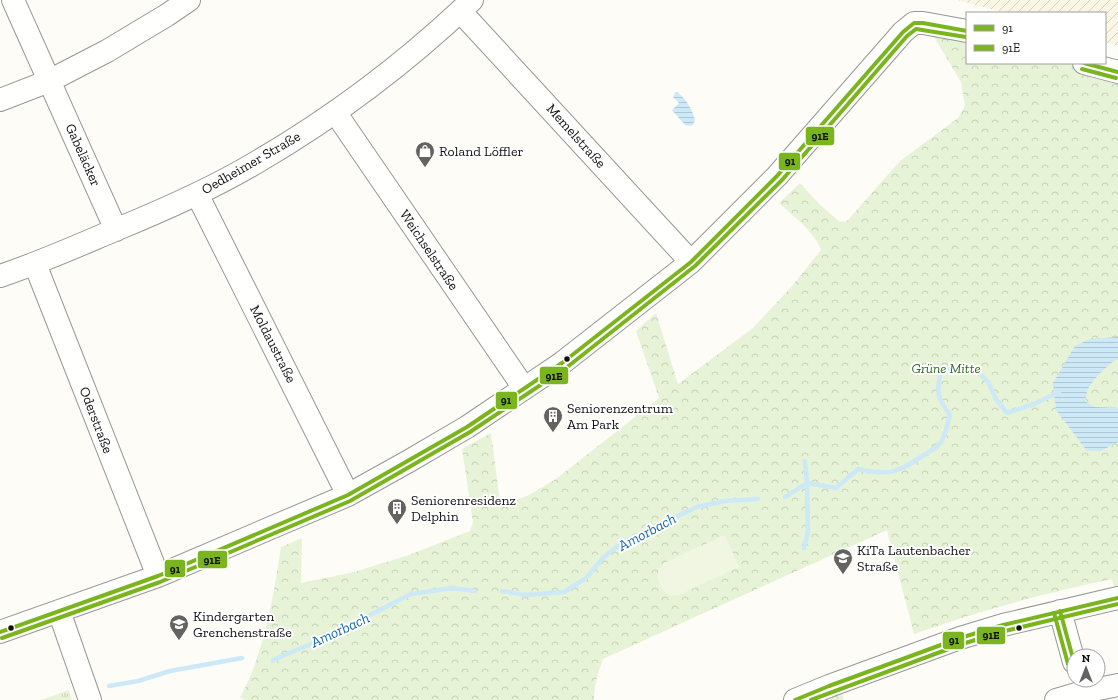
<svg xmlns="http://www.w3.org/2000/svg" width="1118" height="700" font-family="'Zilla Slab',serif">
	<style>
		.farmland { fill: url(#farmland-furrows) }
		.grass { fill: url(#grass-tufts) }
		.park { fill: url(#park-crowns) }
		.pitch { fill: #f0f6e1 }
		.water { fill: url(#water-rules) }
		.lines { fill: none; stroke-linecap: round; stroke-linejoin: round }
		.stream { stroke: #cde8f7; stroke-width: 4.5 }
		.minor-casing { stroke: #979795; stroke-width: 24 }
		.minor { stroke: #fffffe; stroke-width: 22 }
		.bus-1-casing { stroke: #fff; stroke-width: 7 }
		.bus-2-casing { stroke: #fff; stroke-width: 7 }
		.bus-1 { stroke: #7ab51d; stroke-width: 4 }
		.bus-2 { stroke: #7ab51d; stroke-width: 4 }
		.bus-dot { fill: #111; stroke: #fff; stroke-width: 1.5 }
		.labels { text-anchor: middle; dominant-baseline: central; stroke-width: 4; stroke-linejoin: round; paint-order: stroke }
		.street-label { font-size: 14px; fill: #111; stroke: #fff }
		.poi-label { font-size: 14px; fill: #111; stroke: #fff; text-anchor: start }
		.park-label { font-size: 14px; font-style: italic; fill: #2f6b1f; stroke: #fff }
		.water-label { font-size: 15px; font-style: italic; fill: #1768a6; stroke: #fff }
		.line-badge { stroke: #fff; stroke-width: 1.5 }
		.pale-badge-label { font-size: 11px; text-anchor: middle; font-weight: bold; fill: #111 }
	</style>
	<defs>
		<pattern id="farmland-furrows" width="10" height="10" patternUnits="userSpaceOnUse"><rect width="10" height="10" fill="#f9f7e4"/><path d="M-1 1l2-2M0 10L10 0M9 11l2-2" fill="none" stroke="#d4d3c3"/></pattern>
		<pattern id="grass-tufts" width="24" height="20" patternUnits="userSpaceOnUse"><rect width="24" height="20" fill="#e7f3d7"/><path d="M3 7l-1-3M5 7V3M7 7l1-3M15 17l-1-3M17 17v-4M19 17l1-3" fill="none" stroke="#c5cfb8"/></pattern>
		<pattern id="park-crowns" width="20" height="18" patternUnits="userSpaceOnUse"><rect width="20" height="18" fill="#e7f3d7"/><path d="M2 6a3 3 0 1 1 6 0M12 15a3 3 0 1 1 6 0" fill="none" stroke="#c5cfb8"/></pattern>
		<pattern id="water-rules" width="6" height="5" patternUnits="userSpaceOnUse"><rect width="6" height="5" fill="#cde8f7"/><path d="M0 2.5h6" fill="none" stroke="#afc6d3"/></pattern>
	</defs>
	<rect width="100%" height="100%" fill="#fdfcf7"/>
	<path class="farmland" d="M958,0h160v46l-13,-4v-29h-100z"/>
	<path class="grass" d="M69,690l3,10h-31z"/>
	<path class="park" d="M931,32l36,3v28h103l48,13v514h-3l-3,-11c-68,14 -133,32 -198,55l-27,-104 -284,129c-5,14 -9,26 -9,41h-349l-5,-2c25,-47 33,-100 41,-151l21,-9 -1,45 53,-11 55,-17 61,-24 3,-9 -11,-73 29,-16 9,69 6,2 23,-9 27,-16 103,-81 -23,-67 20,-18 22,71 75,-56 40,-43 28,-35c-5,-17 -29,-35 -42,-47l21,-20 19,21 21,18 7,-1 53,-60 58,-43 7,-12 -4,-24z
		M840,688l4,12h-27z"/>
	<path class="pitch" d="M725,535l14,32 -60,28 -9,1 -8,-6 -4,-10v-9l6,-8z"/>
	<path class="water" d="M677,92c10,8 15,17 18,28l-2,5 -3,1 -5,-1 -13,-15 7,-7 -6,-6 2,-4z
		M1118,337v23h-3c-10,8 -21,18 -27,29 -2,4 -2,9 -2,13l9,5 23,1v34l-17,9h-14l-31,-41 -3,-27 22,-37 15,-7z"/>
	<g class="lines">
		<path class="stream" d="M785,497l22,-14 29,5 22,-19c33,7 38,4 66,-14 5,-3 14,-8 17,-13 5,-7 6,-18 9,-27 -13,-18 -14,-22 -9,-44l18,-3h15l14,14 8,17 11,14 27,-9 25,-12
			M804,548l4,-16 -1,-49 -2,-22
			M502,591l25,4 37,-3 22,-14 18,-21 19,-15 42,-20 32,-15 28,-6 33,-2
			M273,660l78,-33 17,-11 43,-22 41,-6 23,3
			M109,686l29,-5 32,-10 72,-13"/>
		<defs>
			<path id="minor" d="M13,0l103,230
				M460,11l231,251
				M1084,63l34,9
				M0,100l49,-19 58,-30 60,-36 22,-15
				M335,112l189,276
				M197,194l151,301
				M35,264l123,312
				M0,276c39,-13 77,-30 115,-46 49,-20 97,-41 142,-68 77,-45 150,-100 215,-162
				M59,611l31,89
				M1060,611l14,51
				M0,632l158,-56 190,-81 61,-34 58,-34 95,-64 129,-101 86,-86 126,-144 11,-9h9l44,8
				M795,700l34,-14 131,-48 43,-13 115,-27
				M1056,700l27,-8 35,-7"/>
		</defs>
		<use href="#minor" class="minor-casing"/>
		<use href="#minor" class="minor"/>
		<defs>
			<path id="bus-1" d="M914,23h9l44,8
				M1084,63l34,9
				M1060,611l14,51
				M0,632l158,-56 190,-81 119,-68 95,-64 129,-101 86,-86 126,-144 11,-9
				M795,700l34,-14 131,-48 43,-13 115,-27"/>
			<path id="bus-2" d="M1082,69l34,9
				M1054,613l14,51
				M2,638l158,-56 190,-81 120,-69 96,-64 129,-102 87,-86 125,-144 9,-7 50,8
				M811,700l151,-56 43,-13 113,-27"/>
		</defs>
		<use href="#bus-1" class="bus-1-casing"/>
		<use href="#bus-2" class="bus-2-casing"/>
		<use href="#bus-1" class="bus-1"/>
		<use href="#bus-2" class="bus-2"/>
	</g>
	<defs>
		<symbol id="shop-pin" viewBox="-11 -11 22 30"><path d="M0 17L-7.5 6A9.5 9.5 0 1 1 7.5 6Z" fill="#646362" stroke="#fff"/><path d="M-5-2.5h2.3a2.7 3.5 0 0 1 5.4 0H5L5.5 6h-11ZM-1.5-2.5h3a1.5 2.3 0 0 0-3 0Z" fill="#fff"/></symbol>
		<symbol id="building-pin" viewBox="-11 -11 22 30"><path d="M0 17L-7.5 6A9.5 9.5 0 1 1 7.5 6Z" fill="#646362" stroke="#fff"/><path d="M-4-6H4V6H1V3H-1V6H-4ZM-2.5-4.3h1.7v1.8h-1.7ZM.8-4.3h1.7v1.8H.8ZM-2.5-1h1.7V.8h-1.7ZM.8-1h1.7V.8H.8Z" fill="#fff"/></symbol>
		<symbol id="school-pin" viewBox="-11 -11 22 30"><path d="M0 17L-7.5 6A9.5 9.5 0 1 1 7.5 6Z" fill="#646362" stroke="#fff"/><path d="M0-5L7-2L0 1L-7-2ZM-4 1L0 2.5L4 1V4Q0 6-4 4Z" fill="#fff"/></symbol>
	</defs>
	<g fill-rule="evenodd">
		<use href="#shop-pin" x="414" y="140" width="22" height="30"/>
		<use href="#building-pin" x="542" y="405" width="22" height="30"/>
		<use href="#building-pin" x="386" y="497" width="22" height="30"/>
		<use href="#school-pin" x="832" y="547" width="22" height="30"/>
		<use href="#school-pin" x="168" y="613" width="22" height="30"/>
	</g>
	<g class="bus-dot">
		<circle cx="567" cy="359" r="3.5"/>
		<circle cx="11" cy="628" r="3.5"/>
		<circle cx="1019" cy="628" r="3.5"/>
	</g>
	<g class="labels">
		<g class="street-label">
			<text transform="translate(576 136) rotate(48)">Memelstraße</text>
			<text transform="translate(83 155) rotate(66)">Gabeläcker</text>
			<text transform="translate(251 163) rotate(-30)">Oedheimer Straße</text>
			<text transform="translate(429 250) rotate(56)">Weichselstraße</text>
			<text transform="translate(273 344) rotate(63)">Moldaustraße</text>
			<text transform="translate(96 420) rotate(69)">Oderstraße</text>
		</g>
		<g class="poi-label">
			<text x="439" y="151">Roland Löffler</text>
			<text x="567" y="408">Seniorenzentrum<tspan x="567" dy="16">Am Park</tspan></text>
			<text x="411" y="500">Seniorenresidenz<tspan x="411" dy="16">Delphin</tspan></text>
			<text x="857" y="550">KiTa Lautenbacher<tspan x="857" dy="16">Straße</tspan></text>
			<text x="193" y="616">Kindergarten<tspan x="193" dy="16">Grenchenstraße</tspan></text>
		</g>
		<g class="park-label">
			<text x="946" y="368">Grüne Mitte</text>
		</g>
		<g class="water-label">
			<text transform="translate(647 532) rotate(-28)">Amorbach</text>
			<text transform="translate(340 630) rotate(-25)">Amorbach</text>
		</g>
	</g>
	<g class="line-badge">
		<rect x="805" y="126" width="30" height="20" rx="4" fill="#7ab51d"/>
		<rect x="778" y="152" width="23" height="19" rx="4" fill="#7ab51d"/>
		<rect x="539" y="366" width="30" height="19" rx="4" fill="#7ab51d"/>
		<rect x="495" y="391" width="23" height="19" rx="4" fill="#7ab51d"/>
		<rect x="197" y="550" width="31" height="19" rx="4" fill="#7ab51d"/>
		<rect x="164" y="559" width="22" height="19" rx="4" fill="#7ab51d"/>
		<rect x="976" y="626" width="30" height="19" rx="4" fill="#7ab51d"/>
		<rect x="942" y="631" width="23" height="19" rx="4" fill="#7ab51d"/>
	</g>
	<g class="pale-badge-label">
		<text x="820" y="140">91E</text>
		<text x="790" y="165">91</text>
		<text x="554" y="380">91E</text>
		<text x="506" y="404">91</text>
		<text x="212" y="564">91E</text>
		<text x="175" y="573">91</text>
		<text x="991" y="639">91E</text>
		<text x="954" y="644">91</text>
	</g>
	<rect x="966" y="12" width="140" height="52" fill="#ffffff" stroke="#a0a0a0"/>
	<rect x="974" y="25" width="20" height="6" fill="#7ab51d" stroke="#a0a0a0"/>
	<text x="1002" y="32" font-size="12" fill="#111111">91</text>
	<rect x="974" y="45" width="20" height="6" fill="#7ab51d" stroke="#a0a0a0"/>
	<text x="1002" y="52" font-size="12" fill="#111111">91E</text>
	<g transform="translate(1086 668)"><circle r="19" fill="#ffffff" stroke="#a0a0a0"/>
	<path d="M0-3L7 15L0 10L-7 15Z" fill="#646362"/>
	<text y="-6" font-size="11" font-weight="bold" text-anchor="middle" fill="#111111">N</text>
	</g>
</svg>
